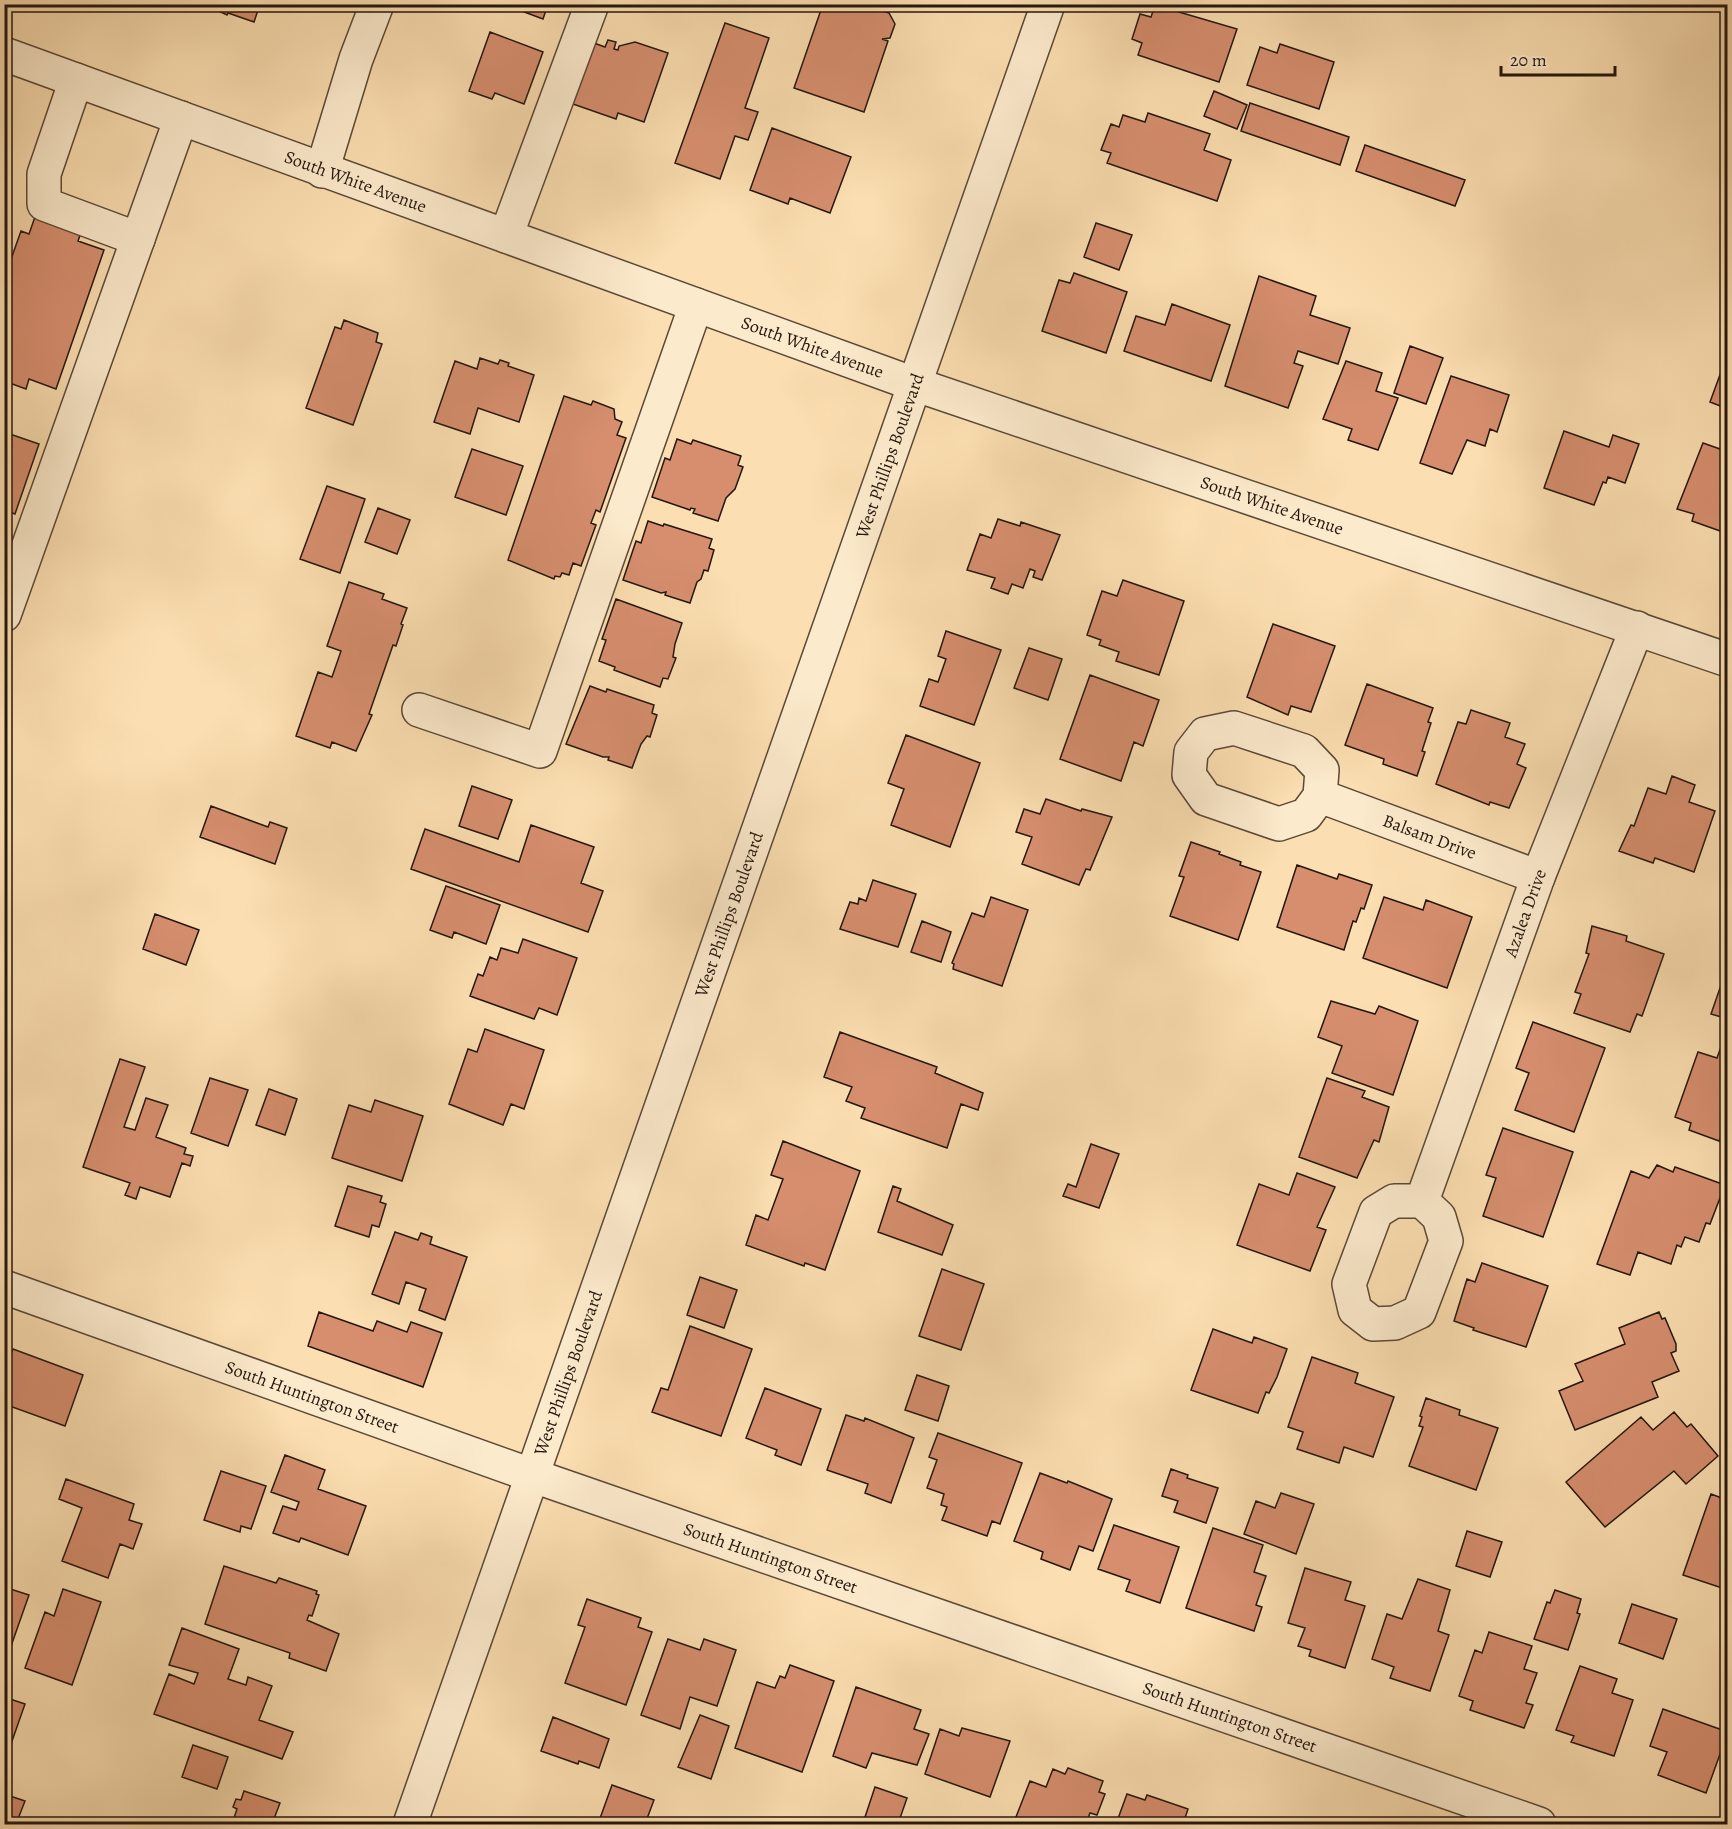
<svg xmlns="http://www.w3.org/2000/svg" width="1732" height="1829" font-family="Alegreya,serif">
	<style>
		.building { fill: #d68e6f; stroke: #24170e; stroke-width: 1.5 }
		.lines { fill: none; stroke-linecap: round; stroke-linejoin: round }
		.minor-casing { stroke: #5a4937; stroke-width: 36 }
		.minor { stroke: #fceacc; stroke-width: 33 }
		.labels { text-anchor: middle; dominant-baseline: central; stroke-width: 6; stroke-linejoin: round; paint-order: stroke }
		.street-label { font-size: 18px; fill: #24170e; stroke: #fceacc }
	</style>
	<rect width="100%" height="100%" fill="#fbdeb1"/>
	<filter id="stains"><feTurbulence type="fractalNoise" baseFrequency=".00333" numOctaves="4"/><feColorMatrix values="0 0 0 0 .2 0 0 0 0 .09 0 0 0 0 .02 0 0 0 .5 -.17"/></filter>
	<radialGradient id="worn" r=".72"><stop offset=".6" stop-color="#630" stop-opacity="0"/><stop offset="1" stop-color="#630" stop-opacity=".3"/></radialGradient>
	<path class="building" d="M204,4h56l-6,18 -26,-9 -1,2z
		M503,4h45l-5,15z
		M823,4h36l30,9 6,11 -5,14 -8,1 6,2 -24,71 -70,-24z
		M1155,5l82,24 -18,53 -81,-27 4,-12 -10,-4 8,-25 11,3z
		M725,23l44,15 -24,70 13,4 -10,28 -13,-4 -15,43 -45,-16z
		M490,32l53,20 -19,52 -29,-11 -3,6 -23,-8z
		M608,40l8,2 -2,7 4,1 1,-4 16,-4 33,11 -24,69 -26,-9 -2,6 -43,-15 21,-61 11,4z
		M1280,44l54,18 -15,47 -72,-24 13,-38 17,6z
		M1214,91l33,14 -10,24 -33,-13z
		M1250,103l99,34 -9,28 -99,-34z
		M1148,113l62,21 -6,16 27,10 -14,41 -110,-38 4,-10 -10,-3 10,-26 8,3 4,-12 22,7z
		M772,128l79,29 -21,56 -40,-15 -2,6 -38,-14z
		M1365,145l100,35 -10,26 -99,-35z
		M36,214l46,16 -4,11 26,9 -48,139 -27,-10 -3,10 -22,-8v-102l17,-48 8,3z
		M1096,223l36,12 -13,35 -35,-13z
		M1074,273l53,19 -21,61 -64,-22 17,-51 11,3z
		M1259,276l57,20 -6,19 40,13 -12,36 -40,-13 -4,12 9,3 -15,42 -63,-22z
		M1172,304l58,21 -19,56 -87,-30 12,-35 29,9z
		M344,320l34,13 -2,9 6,2 -29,81 -47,-17 29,-81 6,2z
		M1410,346l33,12 -17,46 -32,-11z
		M1728,353v56l-18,-7z
		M480,358l18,6 2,-4 9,3 -1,3 26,9 -15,47 -41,-14 -8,26 -36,-12 21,-61 22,8z
		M1346,361l36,12 -6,18 22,7 -20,52 -30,-10 4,-11 -29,-10z
		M1451,376l58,19 -12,37 -7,-3 -5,17 -18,-6 -15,34 -32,-11z
		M564,396l27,9 2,-4 21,8 1,10 7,3 -5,13 9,3 -26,74 -4,-2 -5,13 5,2 -15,41 -8,-3 -4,12 -7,-2 -2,4 -5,-1 -1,3 -46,-19z
		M1564,431l45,16 4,-12 26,9 -14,39 -17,-6 -2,6 -3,-1 -9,23 -50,-17z
		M4,432l35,12 -24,70 -11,-4z
		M1725,435l3,1v84l-5,12 -31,-11 2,-7 -17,-5 26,-66 17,6z
		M677,439l14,5 2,-4 48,16 -3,9 5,2 -8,22 -9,9 -8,23 -25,-8 2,-4 -4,-1 -1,2 -38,-13 13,-39 5,2z
		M472,449l51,17 -17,49 -51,-18z
		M327,486l38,13 -25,74 -40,-14z
		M378,508l32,12 -13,34 -32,-12z
		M998,519l22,7 1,-4 39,13 -18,45 -9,-3 2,-6 -5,-2 -7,19 -11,-4 -4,10 -17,-6 4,-10 -28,-8 13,-36 11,4z
		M648,521l15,5 1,-2 48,15 -3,9 5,2 -6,21 -4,-1 -3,9 -4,3 -7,21 -25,-8 1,-3 -5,1 -38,-13 13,-39 5,2z
		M1123,580l61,21 -25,74 -43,-14 3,-9 -20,-7 2,-5 -14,-5 15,-44 15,5z
		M349,582l35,12 -2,5 25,9 -6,16 2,1 -7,21 -3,-1 -24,69 3,1 -16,36 -24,-9 -2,6 -34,-12 22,-64 14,5 9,-26 -14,-5z
		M616,599l66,24 -7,21 -2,13 3,1 -8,21 -5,-1 -3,9 -46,-17 1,-3 -16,-6 7,-21 -4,-1z
		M1273,624l62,22 -24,66 -20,-6 -3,9 -41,-18z
		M946,631l55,19 -27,75 -54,-19 9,-27 9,3 8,-23 -8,-3z
		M1029,648l33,11 -14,41 -34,-12z
		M1090,675l69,25 -16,46 -9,-4 -13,39 -61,-22z
		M1367,684l66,24 -5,14 3,1 -9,28 3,1 -8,24 -34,-12 1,-5 -39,-14z
		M590,686l16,6 1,-3 47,16 -2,8 5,2 -7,22 -3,-1 -6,8 -9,24 -24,-8 1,-3h-6l-37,-13z
		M1471,710l39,13 -5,14 20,7 -8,20 9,4 -17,40 -19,-6 -1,3 -53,-21 22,-62 8,2z
		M906,735l74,28 -30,84 -59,-22 13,-36 -16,-6z
		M1672,776l23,9 -6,17 26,9 -21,61 -39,-14 -2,5 -34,-12 12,-26 3,1 14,-38 18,6z
		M472,786l40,14 -14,39 -39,-13z
		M1046,799l35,12 1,-2 30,8 -22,53 -4,-1 -7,16 -57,-21 10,-27 -16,-5 8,-23 16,5z
		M211,806l57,21 2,-5 17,6 -12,36 -75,-27z
		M531,825l63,22 -13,36 22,8 -15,41 -177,-63 14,-40 94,33z
		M1191,842l29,10 -1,2 22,8 -1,3 21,7 -23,68 -68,-24 14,-39 -5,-1z
		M1297,865l40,14 2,-5 33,11 -8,24 -3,-1 -5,14 -3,-1 -9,29 -67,-23z
		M873,880l43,14 -18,53 -58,-18 10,-27 8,2 1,-6 7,3z
		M446,886l54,19 -14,39 -32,-12 -2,6 -22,-8z
		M991,897l37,13 -26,76 -49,-17 1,-5 -2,-1 20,-50 12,4z
		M1384,897l39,13 3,-10 46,17 -25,71 -84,-30z
		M155,914l44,16 -13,35 -43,-16z
		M922,921l29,11 -10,30 -30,-10z
		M1592,926l35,10 -1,5 38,13 -22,62 -5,-2 -7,18 -56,-19 7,-19 -6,-2 14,-38 -3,-1z
		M523,939l54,19 -20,57 -18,-7 -5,11 -64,-23 8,-22 5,2 7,-19 7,3 4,-12 17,5z
		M1728,965v54l-17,-5z
		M1331,1001l44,13 4,-8 39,15 -25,74 -61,-22 10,-27 -24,-9z
		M1533,1022l72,26 -31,84 -59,-22 14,-37 -13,-5z
		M485,1029l59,21 -20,59 -13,-5 -8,21 -54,-21 19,-55 9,3z
		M840,1032l97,35 -2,6 48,20 -5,17 -17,-6 -14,44 -86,-30 4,-10 -19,-7 6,-14 -28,-10z
		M1722,1044l6,2v76l-9,19 -30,-11 2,-7 -16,-6 23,-65 19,6z
		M120,1059l25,8 -21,60 11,3 11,-32 22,7 -12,32 30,11 -2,6 9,2 -3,10 -8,-3 -12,34 -30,-10 -4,12 -11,-4 5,-12 -47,-16z
		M210,1078l38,12 -20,56 -37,-13z
		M1327,1078l38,13 -3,6 27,10 -10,35 -5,-2 -17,38 -58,-21z
		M269,1089l28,10 -12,36 -29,-10z
		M375,1100l48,16 -21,65 -70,-23 17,-53 22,7z
		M1503,1128l70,24 -30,85 -60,-21 13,-38 -10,-3z
		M783,1141l77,30 -35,99 -20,-7 -1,3 -58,-21 10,-30 12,5 15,-41 -12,-4z
		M1091,1144l28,10 -20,54 -36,-12 5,-12 8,3z
		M1657,1165l16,7 2,-5 50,18 -15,39 -4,-1 -7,19 -14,-5 -4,10 -4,-2 -6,19 -33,-12 -8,23 -33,-11 34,-93 18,7z
		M1297,1173l38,14 -18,40 9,3 -16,41 -73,-26 22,-61 30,11z
		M348,1186l34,10 -2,6 6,2 -7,23 -7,-2 -3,12 -34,-11z
		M893,1186l8,3 -4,12 56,24 -11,30 -64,-23z
		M395,1232l23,8 3,-7 11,4 -2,7 37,13 -22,63 -26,-10 7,-21 -20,-7 -7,22 -27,-10z
		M1482,1263l66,23 -22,61 -53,-17 1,-2 -20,-7 13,-42 8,3z
		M942,1269l42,15 -23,66 -42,-14z
		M700,1277l37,13 -13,38 -37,-13z
		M319,1312l54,19 4,-10 30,11 4,-10 31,11 -19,54 -115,-41z
		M1659,1312l3,7 3,-1 11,26v7l-5,2 8,18 -27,11 6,15 -83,33 -16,-39 24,-10 -8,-17 50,-20 -6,-16z
		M690,1326l62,23 -31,87 -69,-24 9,-24 7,2z
		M1213,1329l39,14 2,-6 33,12 -10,28 -8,16 -3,-1 -8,21 -67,-23z
		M13,1349l70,26 -18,51 -61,-22v-33z
		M1312,1357l46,16 -3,10 39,14 -21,60 -29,-10 -5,16 -42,-14 6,-17 -15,-5z
		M917,1375l32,11 -11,35 -33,-11z
		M765,1388l56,21 -20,56 -26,-10 2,-5 -31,-12z
		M1426,1398l34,12 -1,5 39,13 -22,62 -67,-24 14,-39 -4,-1 3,-9 -2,-1z
		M1674,1412l13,15 4,-3 27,32 -32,28 -12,-13 -69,56 -39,-45 75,-65 12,13z
		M846,1415l18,6 1,-3 49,20 -23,65 -26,-10 3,-9 -41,-14z
		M938,1433l84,30 -22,61 -8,-3 -5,15 -45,-16 5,-13 -6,-2 3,-11 -17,-6 10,-28 -8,-3z
		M285,1455l40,15 -7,19 48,17 -18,49 -47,-17 -2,4 -26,-9 10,-27 13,4 3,-8 -28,-10z
		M1171,1469l17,6 -1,3 31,10 -12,35 -32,-11 4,-11 -16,-5z
		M221,1471l45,15 -15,43 -10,-3 -1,6 -36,-12z
		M1040,1473l27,10 1,-2 44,18 -19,52 -14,-5 -9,24 -29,-11 2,-7 -29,-11z
		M66,1479l68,25 -5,16 13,4 -9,25 -13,-5 -12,34 -46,-17 20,-53 -23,-9z
		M1281,1493l33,11 -18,50 -52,-20 12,-33 19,7z
		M1711,1494l16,6 1,-3v93l-45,-15z
		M1114,1525l65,22 -19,56 -34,-12 4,-11 -32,-11z
		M1213,1528l50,17 -9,27 12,4 -10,29 6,2 -8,24 -68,-23z
		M1467,1531l35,11 -12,35 -34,-11z
		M224,1566l52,17 3,-5 38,13 -1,3 3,1 -7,21 -3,-1 -2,5 32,14 -13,37 -37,-13 1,-5 -85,-29z
		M1305,1568l46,14 -6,18 20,6 -20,62 -36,-12 2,-6 -13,-4 7,-18 -17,-5z
		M1418,1579l32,11 -12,41 11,4 -19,56 -40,-13 4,-11 -22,-8 15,-45 15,5z
		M4,1587l25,8 -25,71z
		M63,1589l38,13 -29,83 -47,-17 20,-56 9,4z
		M1555,1590l26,9 -4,14 3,1 -12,36 -34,-11 13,-37 3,1z
		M587,1599l54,19 -3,9 14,5 -26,73 -61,-22 20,-56 -7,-2z
		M1632,1604l45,15 -14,40 -44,-16z
		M182,1628l57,21 -11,30 18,6 2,-8 24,9 -13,34 34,12 -11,27 -128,-45 15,-40 25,10 4,-11 -29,-8z
		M1489,1632l43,14 -8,23 13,4 -11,30 7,2 -9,23 -54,-18 3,-9 -14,-5 16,-46 7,3z
		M668,1639l32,11 4,-11 32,11 -19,56 -27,-9 -10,32 -39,-14z
		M790,1665l44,16 -32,91 -67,-24 22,-66 18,6 5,-12 5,2z
		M1580,1666l37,13 -5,14 21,7 -19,56 -43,-14 3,-6 -18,-6z
		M856,1687l65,23 -7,19 15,5 -12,31 -45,-12 -6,15 -33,-12z
		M4,1697l21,7 -21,60z
		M1663,1709l65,23 -22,61 -48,-18 9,-23 -17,-6z
		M700,1715l29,11 -18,53 -33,-12z
		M553,1717l56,22 -10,29 -20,-7 -1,3 -37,-13z
		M962,1728l48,13 -20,56 -65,-23 15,-45 19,7z
		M193,1745l35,12 -11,32 -35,-12z
		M1068,1768l35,13 -4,11 6,2 -8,21 -7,-2 -4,11h-50l-20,-7 14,-36 16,6 7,-18 12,5z
		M612,1785l42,15 -9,24h-47z
		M875,1787l32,11 -9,26 -35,-1z
		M244,1791l36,12 -8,21h-40l5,-15 -4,-2 3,-8 5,1z
		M4,1794l21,7 -9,23h-12z
		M1127,1794l18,6 2,-5 41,14 -5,15h-67z"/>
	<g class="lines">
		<defs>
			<g id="minor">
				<path id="s1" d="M4,54l910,330 814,276"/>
				<path d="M76,80l-32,94v30l94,35"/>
				<path d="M322,171l34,-112 21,-55"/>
				<path d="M506,236l86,-232"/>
				<path d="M4,615l177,-497"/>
				<path d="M419,710l121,41 156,-446"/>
				<path id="s2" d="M1320,796l-14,19 -27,9 -73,-25 -17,-24 2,-23 14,-18 29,-6 70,23 18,19 -2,26 218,81"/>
				<path id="s3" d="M1422,1201l17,16 7,24 -27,71 -24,11 -22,1 -18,-14 -6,-26 27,-72 18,-11h28l116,-324 99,-249"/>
				<path id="s4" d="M4,1287l527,188 1008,349"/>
				<path id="s5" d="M410,1824l638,-1820"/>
			</g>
		</defs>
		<use href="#minor" class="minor-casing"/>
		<use href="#minor" class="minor"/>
	</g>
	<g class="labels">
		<g class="street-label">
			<text stroke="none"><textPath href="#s1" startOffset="374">South White Avenue</textPath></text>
			<text stroke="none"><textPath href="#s1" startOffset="860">South White Avenue</textPath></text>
			<text stroke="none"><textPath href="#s5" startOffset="1450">West Phillips Boulevard</textPath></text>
			<text stroke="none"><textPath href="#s1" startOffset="1346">South White Avenue</textPath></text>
			<text stroke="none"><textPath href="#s2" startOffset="477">Balsam Drive</textPath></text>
			<text stroke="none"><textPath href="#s3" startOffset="654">Azalea Drive</textPath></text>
			<text stroke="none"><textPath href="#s5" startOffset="964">West Phillips Boulevard</textPath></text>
			<text stroke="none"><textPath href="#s5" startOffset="478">West Phillips Boulevard</textPath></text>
			<text stroke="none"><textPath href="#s4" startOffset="327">South Huntington Street</textPath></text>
			<text stroke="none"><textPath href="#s4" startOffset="813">South Huntington Street</textPath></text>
			<text stroke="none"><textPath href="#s4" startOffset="1299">South Huntington Street</textPath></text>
		</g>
	</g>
	<rect width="1732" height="1829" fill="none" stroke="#fbdeb1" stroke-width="24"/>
	<rect x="6" y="6" width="1720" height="1817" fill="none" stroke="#24170e" stroke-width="3"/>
	<rect x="12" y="12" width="1708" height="1805" fill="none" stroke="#24170e" stroke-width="1.5"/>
	<path d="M1501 66v9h114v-9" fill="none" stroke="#24170e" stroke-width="3"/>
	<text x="1510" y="66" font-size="18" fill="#24170e" stroke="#fceacc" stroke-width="4.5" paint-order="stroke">20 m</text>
	<rect width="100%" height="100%" filter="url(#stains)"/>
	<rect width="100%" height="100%" fill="url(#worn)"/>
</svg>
